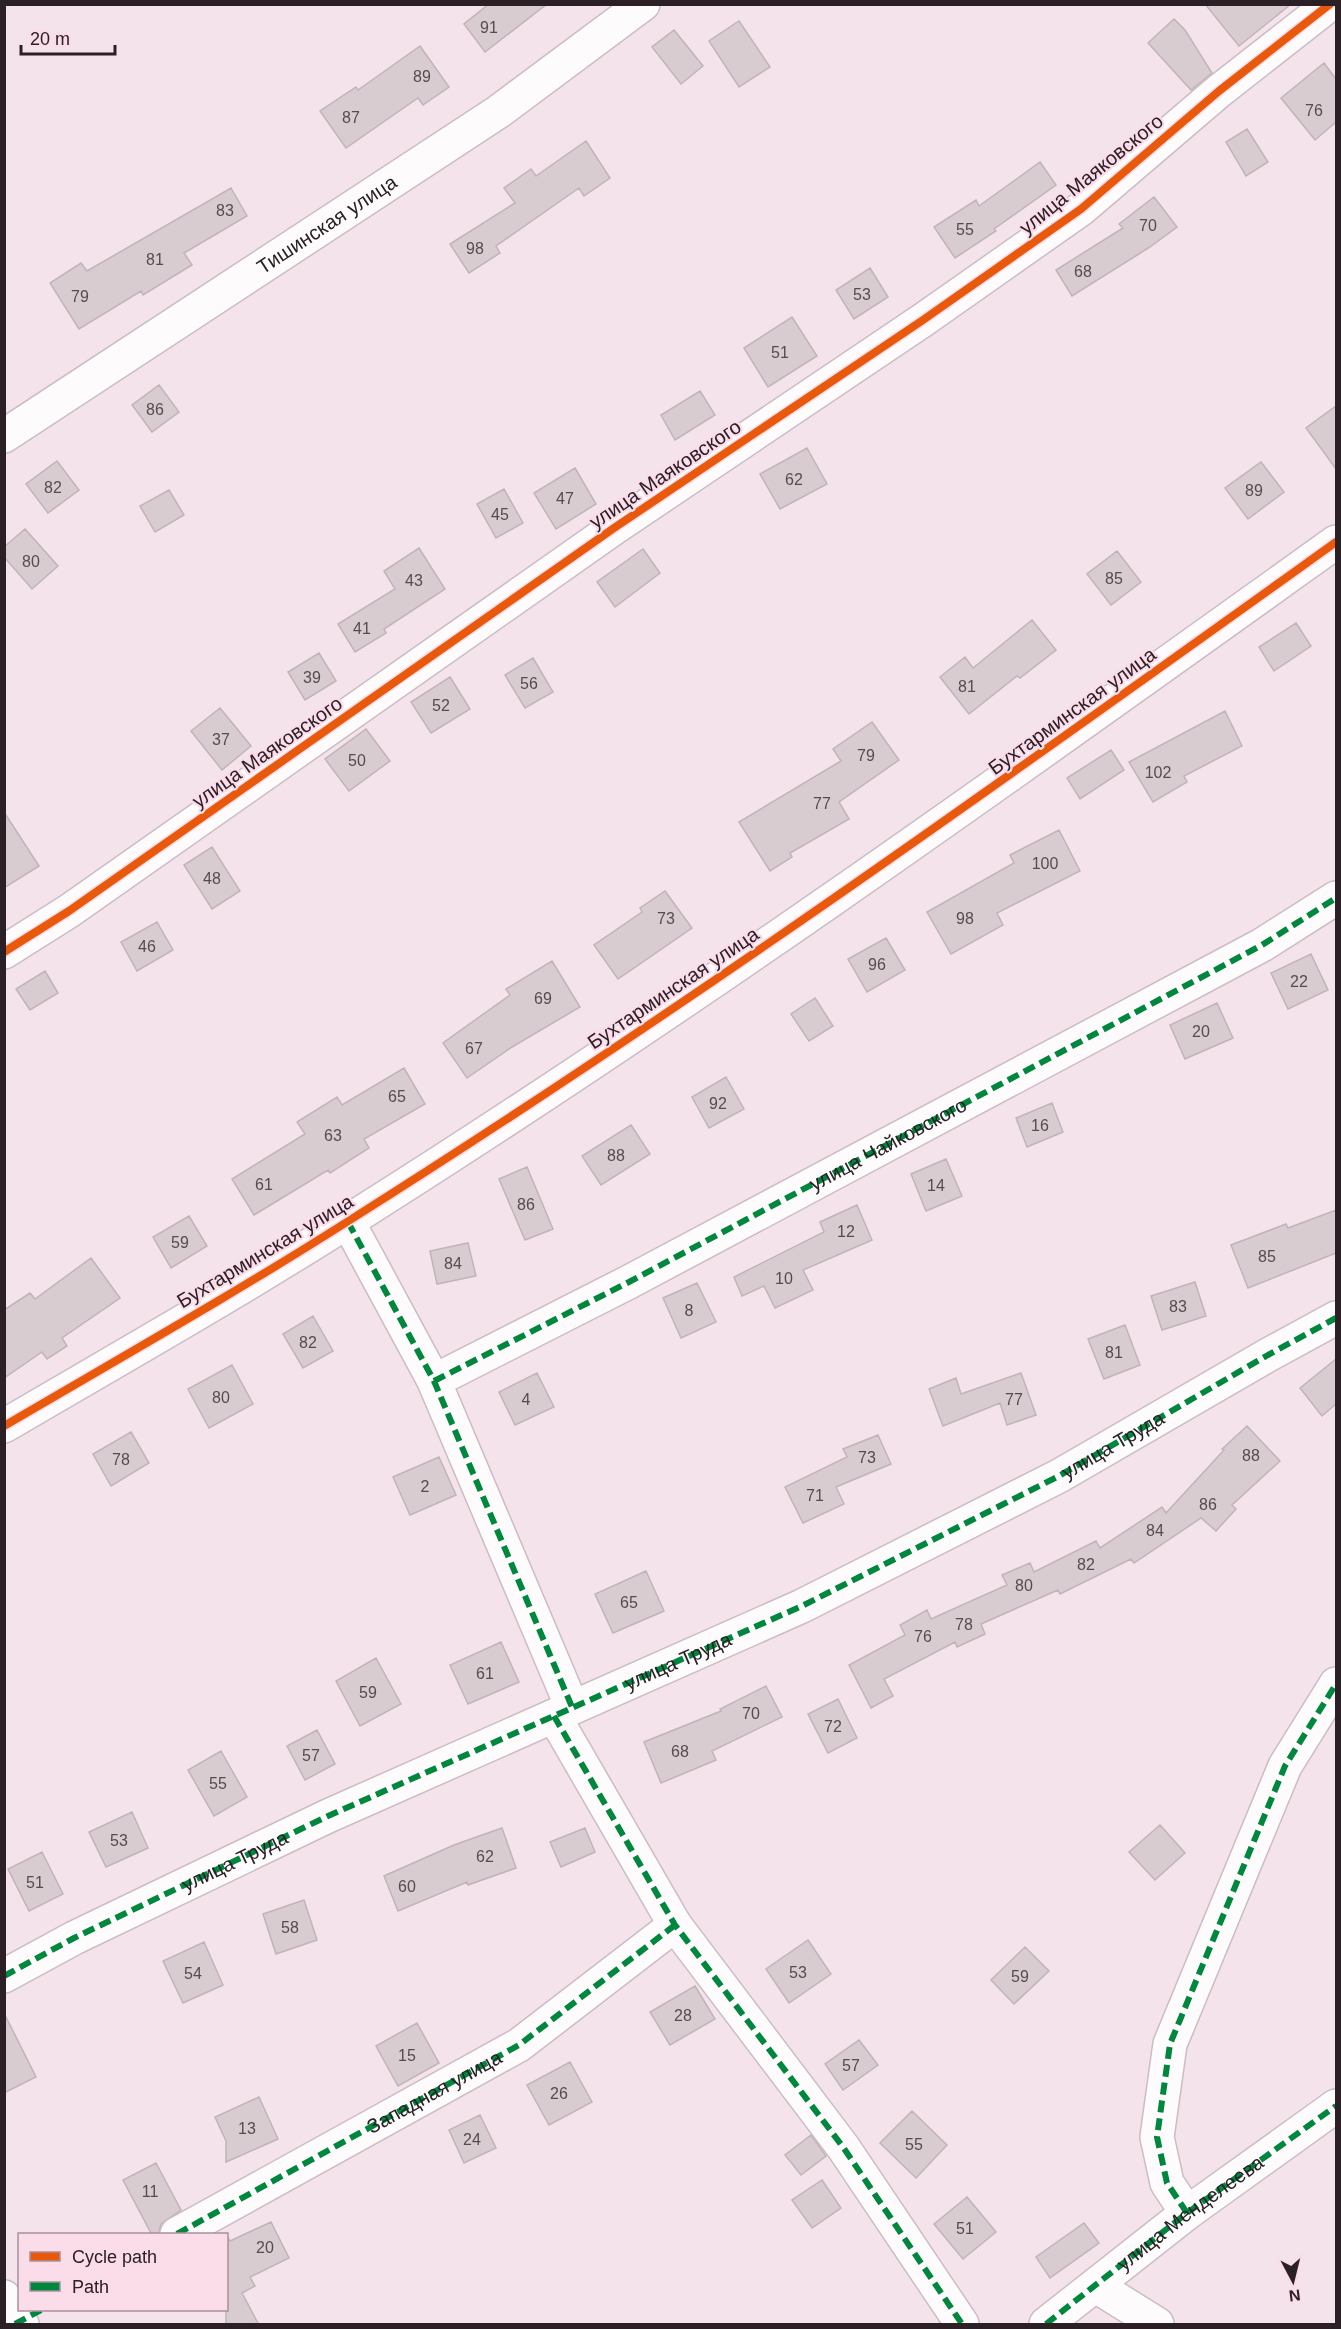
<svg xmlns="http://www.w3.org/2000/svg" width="1341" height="2329" font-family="Arial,sans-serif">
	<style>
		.building { fill: #d9ccd1; stroke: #c1b3b9; stroke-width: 1.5 }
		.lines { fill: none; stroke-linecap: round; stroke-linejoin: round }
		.minor-casing { stroke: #cbbdc3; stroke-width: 36 }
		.minor { stroke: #fdfbfc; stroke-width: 33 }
		.quiet { stroke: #00873e; stroke-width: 6; stroke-dasharray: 12 6; stroke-linecap: butt }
		.cycleway-casing { stroke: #fbdce9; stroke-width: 11 }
		.cycleway { stroke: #e8590c; stroke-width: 8 }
		.labels { text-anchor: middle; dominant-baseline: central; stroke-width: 4.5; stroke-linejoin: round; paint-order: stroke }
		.number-label { font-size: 16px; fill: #564b50 }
		.street-label { font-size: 20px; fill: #2b2025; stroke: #fbdce9 }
	</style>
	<rect width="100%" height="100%" fill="#f4e3ea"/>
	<path class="building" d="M489,4h58l-62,48 -21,-28z
		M1205,4h86l-52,42z
		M1174,19l11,11 27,43 -21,17 -43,-47z
		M739,21l31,46 -31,20 -30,-46z
		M674,30l29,36 -22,18 -29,-37z
		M420,46l29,41 -26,18 -5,-7 -72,50 -26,-37 36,-24 2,3z
		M1324,63l12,16v43l-21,18 -34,-42z
		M1247,129l21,33 -22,14 -20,-34z
		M586,141l24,37 -26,18 -5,-8 -83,58 4,7 -31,20 -19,-29 65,-41 -11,-15 27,-19 5,7z
		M1040,162l16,23 -62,44 2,2 -41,27 -21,-31 42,-27 3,6z
		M231,188l16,28 -63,37 8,12 -49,30 -2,-4 -62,38 -29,-46 31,-20 6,8z
		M1154,197l23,30 -27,20 -78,49 -16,-26 67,-42 -4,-4z
		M870,268l18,29 -34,22 -18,-29z
		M792,317l25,39 -49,31 -24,-39z
		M159,385l20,27 -27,20 -20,-27z
		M700,391l15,24 -40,25 -14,-25z
		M1336,406v63l-30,-41z
		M807,448l20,36 -47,25 -20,-35z
		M57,461l22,29 -31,23 -22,-29z
		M1261,462l23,30 -36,27 -23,-31z
		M575,468l21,36 -40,25 -22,-36z
		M504,489l19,34 -27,15 -19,-34z
		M169,490l15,25 -29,17 -15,-26z
		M25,529l33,37 -26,23 -28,-32v-10z
		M419,548l26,41 -61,40 2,4 -31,19 -17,-28 57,-35 -11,-18z
		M643,549l17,24 -45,34 -18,-25z
		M1117,551l24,31 -30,23 -24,-31z
		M1032,620l24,30 -36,28 -3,-2 -48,38 -29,-37 25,-20 8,11z
		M1296,623l15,23 -37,25 -15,-24z
		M319,653l17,28 -31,19 -17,-28z
		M533,658l20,34 -28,16 -20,-33z
		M450,677l20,32 -39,24 -20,-31z
		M220,708l31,38 -29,24 -31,-39z
		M1225,711l17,35 -58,30 3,6 -34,20 -24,-40z
		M872,722l27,38 -60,42 10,17 -59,34 2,4 -22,14 -31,-49 102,-61 -8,-12z
		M366,729l24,32 -41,30 -24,-32z
		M1111,750l13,20 -44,29 -13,-21z
		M4,812l35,54 -35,22z
		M1059,830l21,41 -83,42 6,12 -52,29 -24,-42 87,-49 -4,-8z
		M212,847l28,44 -28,18 -28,-44z
		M665,891l27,37 -74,51 -24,-34 48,-33 -2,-4z
		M157,922l16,28 -36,21 -16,-29z
		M886,938l19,32 -38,22 -19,-33z
		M1311,954l17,36 -40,19 -17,-36z
		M552,961l28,46 -68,40 -45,31 -24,-35 67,-48 -4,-6z
		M45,971l13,22 -28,17 -14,-21z
		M815,998l18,28 -24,15 -18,-27z
		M1217,1003l16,35 -48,21 -15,-34z
		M404,1068l21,36 -61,35 5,9 -39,25 -2,-3 -74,45 -22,-36 73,-45 -8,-12 40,-25 5,8z
		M726,1077l18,32 -35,19 -17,-31z
		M1052,1103l11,29 -36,15 -11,-29z
		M631,1125l19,29 -49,31 -19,-29z
		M946,1159l16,37 -36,15 -15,-37z
		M527,1167l26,62 -28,11 -26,-61z
		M857,1205l15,35 -69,30 10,20 -38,18 -11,-22 -22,10 -8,-19 90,-45 -4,-10z
		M1336,1210v43l-88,35 -17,-43 55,-21 2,4z
		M189,1216l18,30 -36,22 -18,-31z
		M468,1243l8,33 -39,8 -7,-33z
		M91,1258l29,40 -58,40 5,8 -20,13 -5,-7 -38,26v-68l26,-17 5,6z
		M1195,1282l11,34 -44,14 -11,-34z
		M697,1283l19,39 -35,16 -18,-40z
		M313,1316l20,35 -30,17 -20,-34z
		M1125,1325l15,40 -36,14 -16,-40z
		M1336,1359v45l-14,12 -22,-28z
		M232,1365l21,39 -44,24 -21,-39z
		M537,1373l17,34 -39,18 -16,-33z
		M1021,1373l15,42 -29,10 -7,-22 -57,23 -14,-37 27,-11 5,16z
		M1247,1426l33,35 -48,44 4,4 -20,22 -15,-13 -67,45 -3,-4 -71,35 -2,-4 -77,34 4,10 -28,13 -2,-5 -71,37 9,17 -22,12 -22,-43 56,-30 -5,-10 27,-15 4,9 76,-34 -5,-10 28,-12 4,9 62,-31 4,7 62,-41 4,6 58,-63 -2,-1z
		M131,1432l18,31 -38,23 -18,-32z
		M878,1435l13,29 -55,23 8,17 -41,19 -18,-36 62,-30 -4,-8z
		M439,1457l17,38 -46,20 -17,-38z
		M646,1571l18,40 -51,22 -18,-39z
		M501,1642l18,40 -51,22 -18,-39z
		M376,1658l25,46 -41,22 -24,-45z
		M766,1686l16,31 -70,34 4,9 -55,23 -17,-41 77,-31 -1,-2z
		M838,1699l19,39 -29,15 -20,-39z
		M317,1730l18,34 -30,16 -18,-34z
		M221,1751l26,46 -33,19 -26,-46z
		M132,1812l16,36 -42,19 -17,-35z
		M1160,1825l25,28 -30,27 -26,-28z
		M502,1828l14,40 -48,17 -1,-3 -69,29 -14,-35 70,-31z
		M585,1828l10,24 -34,15 -11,-25z
		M42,1852l21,42 -34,17 -21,-42z
		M304,1900l13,40 -41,14 -13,-40z
		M808,1940l23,34 -42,29 -23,-34z
		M204,1942l19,43 -40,18 -20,-42z
		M1025,1947l24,24 -35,33 -23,-24z
		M695,1986l20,33 -45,26 -20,-33z
		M4,2013l32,64 -32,16z
		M417,2023l22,40 -41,23 -22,-40z
		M859,2040l19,25 -35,25 -18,-26z
		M570,2062l22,40 -43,23 -22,-40z
		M259,2097l19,42 -52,23v-21l-11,-24z
		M912,2111l35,34 -31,33 -36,-35z
		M480,2115l16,33 -32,15 -15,-33z
		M811,2135l15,21 -25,19 -16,-20z
		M156,2163l25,47 -20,14 -3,11h-6l-29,-55z
		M822,2180l19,28 -29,20 -20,-28z
		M967,2197l29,35 -33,27 -29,-35z
		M271,2222l18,36 -39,19 5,9 -13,7 17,32h-33v-90l4,6z
		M1084,2223l15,20 -49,35 -14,-21z"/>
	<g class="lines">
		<defs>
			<g id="minor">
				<path id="s1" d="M4,436l494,-324 145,-108"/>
				<path d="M4,952l65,-41 545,-383 309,-208 158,-111 138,-118 111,-87"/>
				<path d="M348,1222l86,159 138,326"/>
				<path d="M434,1381l195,-99 633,-337 74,-47"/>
				<path d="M4,1426c116,-68 233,-134 346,-206 338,-213 662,-446 986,-678"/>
				<path d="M554,1716l121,209 168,222 119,177"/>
				<path d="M4,1976l70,-38 254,-122 474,-210 257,-130 209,-121 68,-37"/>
				<path d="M1187,2213l-20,-30 -10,-46 13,-93 115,-278 51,-82"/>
				<path d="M177,2234l342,-189 156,-120"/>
				<path d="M1096,2286l61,38"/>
				<path d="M4,2297l18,27"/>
				<path id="s2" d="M1046,2324l141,-111 149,-107"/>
			</g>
		</defs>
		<use href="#minor" class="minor-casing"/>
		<use href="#minor" class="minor"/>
		<g class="quiet">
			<path d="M348,1222l86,159 138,326"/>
			<path id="s3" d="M434,1381l195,-99 633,-337 74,-47"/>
			<path d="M554,1716l121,209 168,222 119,177"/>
			<path id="s4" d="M4,1976l70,-38 254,-122 474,-210 257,-130 209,-121 68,-37"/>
			<path d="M1187,2213l-20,-30 -10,-46 13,-93 115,-278 51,-82"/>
			<path id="s5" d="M177,2234l342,-189 156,-120"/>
			<path d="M15,2324l26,-14"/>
			<path d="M1046,2324l141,-111 149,-107"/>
		</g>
		<defs>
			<path id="cycleway" d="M4,952l65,-41 545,-383 309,-208 158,-111 138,-118 111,-87
				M4,1426c116,-68 233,-134 346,-206 338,-213 662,-446 986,-678"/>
		</defs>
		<use href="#cycleway" class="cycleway-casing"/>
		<use href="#cycleway" class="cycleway"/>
	</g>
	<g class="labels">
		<g class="number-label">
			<text x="489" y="27">91</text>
			<text x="422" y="76">89</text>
			<text x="1314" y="110">76</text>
			<text x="351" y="117">87</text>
			<text x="225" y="210">83</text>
			<text x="1148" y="225">70</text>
			<text x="965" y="229">55</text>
			<text x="475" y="248">98</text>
			<text x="155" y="259">81</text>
			<text x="1083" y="271">68</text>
			<text x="862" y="294">53</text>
			<text x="80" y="296">79</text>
			<text x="780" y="352">51</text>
			<text x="155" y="409">86</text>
			<text x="794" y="479">62</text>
			<text x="53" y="487">82</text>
			<text x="1254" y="490">89</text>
			<text x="565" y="498">47</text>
			<text x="500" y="514">45</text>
			<text x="31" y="561">80</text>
			<text x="1114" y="578">85</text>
			<text x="414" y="580">43</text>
			<text x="362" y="628">41</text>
			<text x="312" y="677">39</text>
			<text x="529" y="683">56</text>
			<text x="967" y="686">81</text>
			<text x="441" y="705">52</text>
			<text x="221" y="739">37</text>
			<text x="866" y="755">79</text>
			<text x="357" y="760">50</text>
			<text x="1158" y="772">102</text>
			<text x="822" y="803">77</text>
			<text x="1045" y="863">100</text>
			<text x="212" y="878">48</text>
			<text x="666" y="918">73</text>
			<text x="965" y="918">98</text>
			<text x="147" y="946">46</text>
			<text x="877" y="964">96</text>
			<text x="1299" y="981">22</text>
			<text x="543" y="998">69</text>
			<text x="1201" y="1031">20</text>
			<text x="474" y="1048">67</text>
			<text x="397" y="1096">65</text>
			<text x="718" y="1103">92</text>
			<text x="1040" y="1125">16</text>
			<text x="333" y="1135">63</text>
			<text x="616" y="1155">88</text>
			<text x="264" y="1184">61</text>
			<text x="936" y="1185">14</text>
			<text x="526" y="1204">86</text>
			<text x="846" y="1231">12</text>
			<text x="180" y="1242">59</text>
			<text x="1267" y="1256">85</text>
			<text x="453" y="1263">84</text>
			<text x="784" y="1278">10</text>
			<text x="1178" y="1306">83</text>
			<text x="689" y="1310">8</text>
			<text x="308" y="1342">82</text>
			<text x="1114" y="1352">81</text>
			<text x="221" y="1397">80</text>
			<text x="526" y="1399">4</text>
			<text x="1014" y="1399">77</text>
			<text x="1251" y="1455">88</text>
			<text x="867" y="1457">73</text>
			<text x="121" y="1459">78</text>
			<text x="425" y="1486">2</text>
			<text x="815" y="1495">71</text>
			<text x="1208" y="1504">86</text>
			<text x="1155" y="1530">84</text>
			<text x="1086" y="1564">82</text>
			<text x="1024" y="1585">80</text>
			<text x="629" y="1602">65</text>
			<text x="964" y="1624">78</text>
			<text x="923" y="1636">76</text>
			<text x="485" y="1673">61</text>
			<text x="368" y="1692">59</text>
			<text x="751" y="1713">70</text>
			<text x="833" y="1726">72</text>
			<text x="680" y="1751">68</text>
			<text x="311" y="1755">57</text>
			<text x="218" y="1783">55</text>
			<text x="119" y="1840">53</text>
			<text x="485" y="1856">62</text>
			<text x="35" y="1882">51</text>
			<text x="407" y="1886">60</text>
			<text x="290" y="1927">58</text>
			<text x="798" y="1972">53</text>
			<text x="193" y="1973">54</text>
			<text x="1020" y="1976">59</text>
			<text x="683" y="2015">28</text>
			<text x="407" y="2055">15</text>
			<text x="851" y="2065">57</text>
			<text x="559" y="2093">26</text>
			<text x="247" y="2128">13</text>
			<text x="472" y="2139">24</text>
			<text x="914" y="2144">55</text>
			<text x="150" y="2191">11</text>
			<text x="965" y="2228">51</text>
			<text x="265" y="2247">20</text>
		</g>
		<g class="street-label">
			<text transform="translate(1091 174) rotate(-39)">улица Маяковского</text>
			<text stroke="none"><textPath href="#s1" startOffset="386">Тишинская улица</textPath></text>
			<text transform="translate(665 474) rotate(-34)">улица Маяковского</text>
			<text transform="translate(1072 711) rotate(-36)">Бухтарминская улица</text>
			<text transform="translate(267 752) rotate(-35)">улица Маяковского</text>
			<text transform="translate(673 988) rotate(-34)">Бухтарминская улица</text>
			<text stroke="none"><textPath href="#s3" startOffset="512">улица Чайковского</textPath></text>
			<text transform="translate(265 1251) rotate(-31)">Бухтарминская улица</text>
			<text stroke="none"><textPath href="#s4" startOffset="1230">улица Труда</textPath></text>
			<text stroke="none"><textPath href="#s4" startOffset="744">улица Труда</textPath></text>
			<text stroke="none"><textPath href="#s4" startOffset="258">улица Труда</textPath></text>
			<text stroke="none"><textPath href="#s5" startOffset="294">Западная улица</textPath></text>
			<text stroke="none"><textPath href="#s2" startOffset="182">улица Менделеева</textPath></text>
		</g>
	</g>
	<rect width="1341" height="2329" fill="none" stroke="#2b2025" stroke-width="12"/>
	<rect x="18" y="2233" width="210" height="78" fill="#fbdce9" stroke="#a8919b" stroke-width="1.5"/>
	<rect x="30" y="2252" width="30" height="9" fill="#e8590c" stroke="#a8919b" stroke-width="1.5"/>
	<text x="72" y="2263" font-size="18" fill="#2b2025">Cycle path</text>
	<rect x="30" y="2282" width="30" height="9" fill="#00873e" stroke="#a8919b" stroke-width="1.5"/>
	<text x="72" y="2293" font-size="18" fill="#2b2025">Path</text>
	<g transform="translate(1293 2281) rotate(173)" stroke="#fbdce9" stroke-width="4.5" paint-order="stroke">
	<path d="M0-4.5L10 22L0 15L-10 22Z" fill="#2b2025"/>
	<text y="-9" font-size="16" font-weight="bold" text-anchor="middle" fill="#2b2025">N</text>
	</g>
	<path d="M21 45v9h94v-9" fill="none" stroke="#2b2025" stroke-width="3"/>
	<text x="30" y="45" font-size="18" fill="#2b2025" stroke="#fbdce9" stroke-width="4.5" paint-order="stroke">20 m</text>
</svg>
